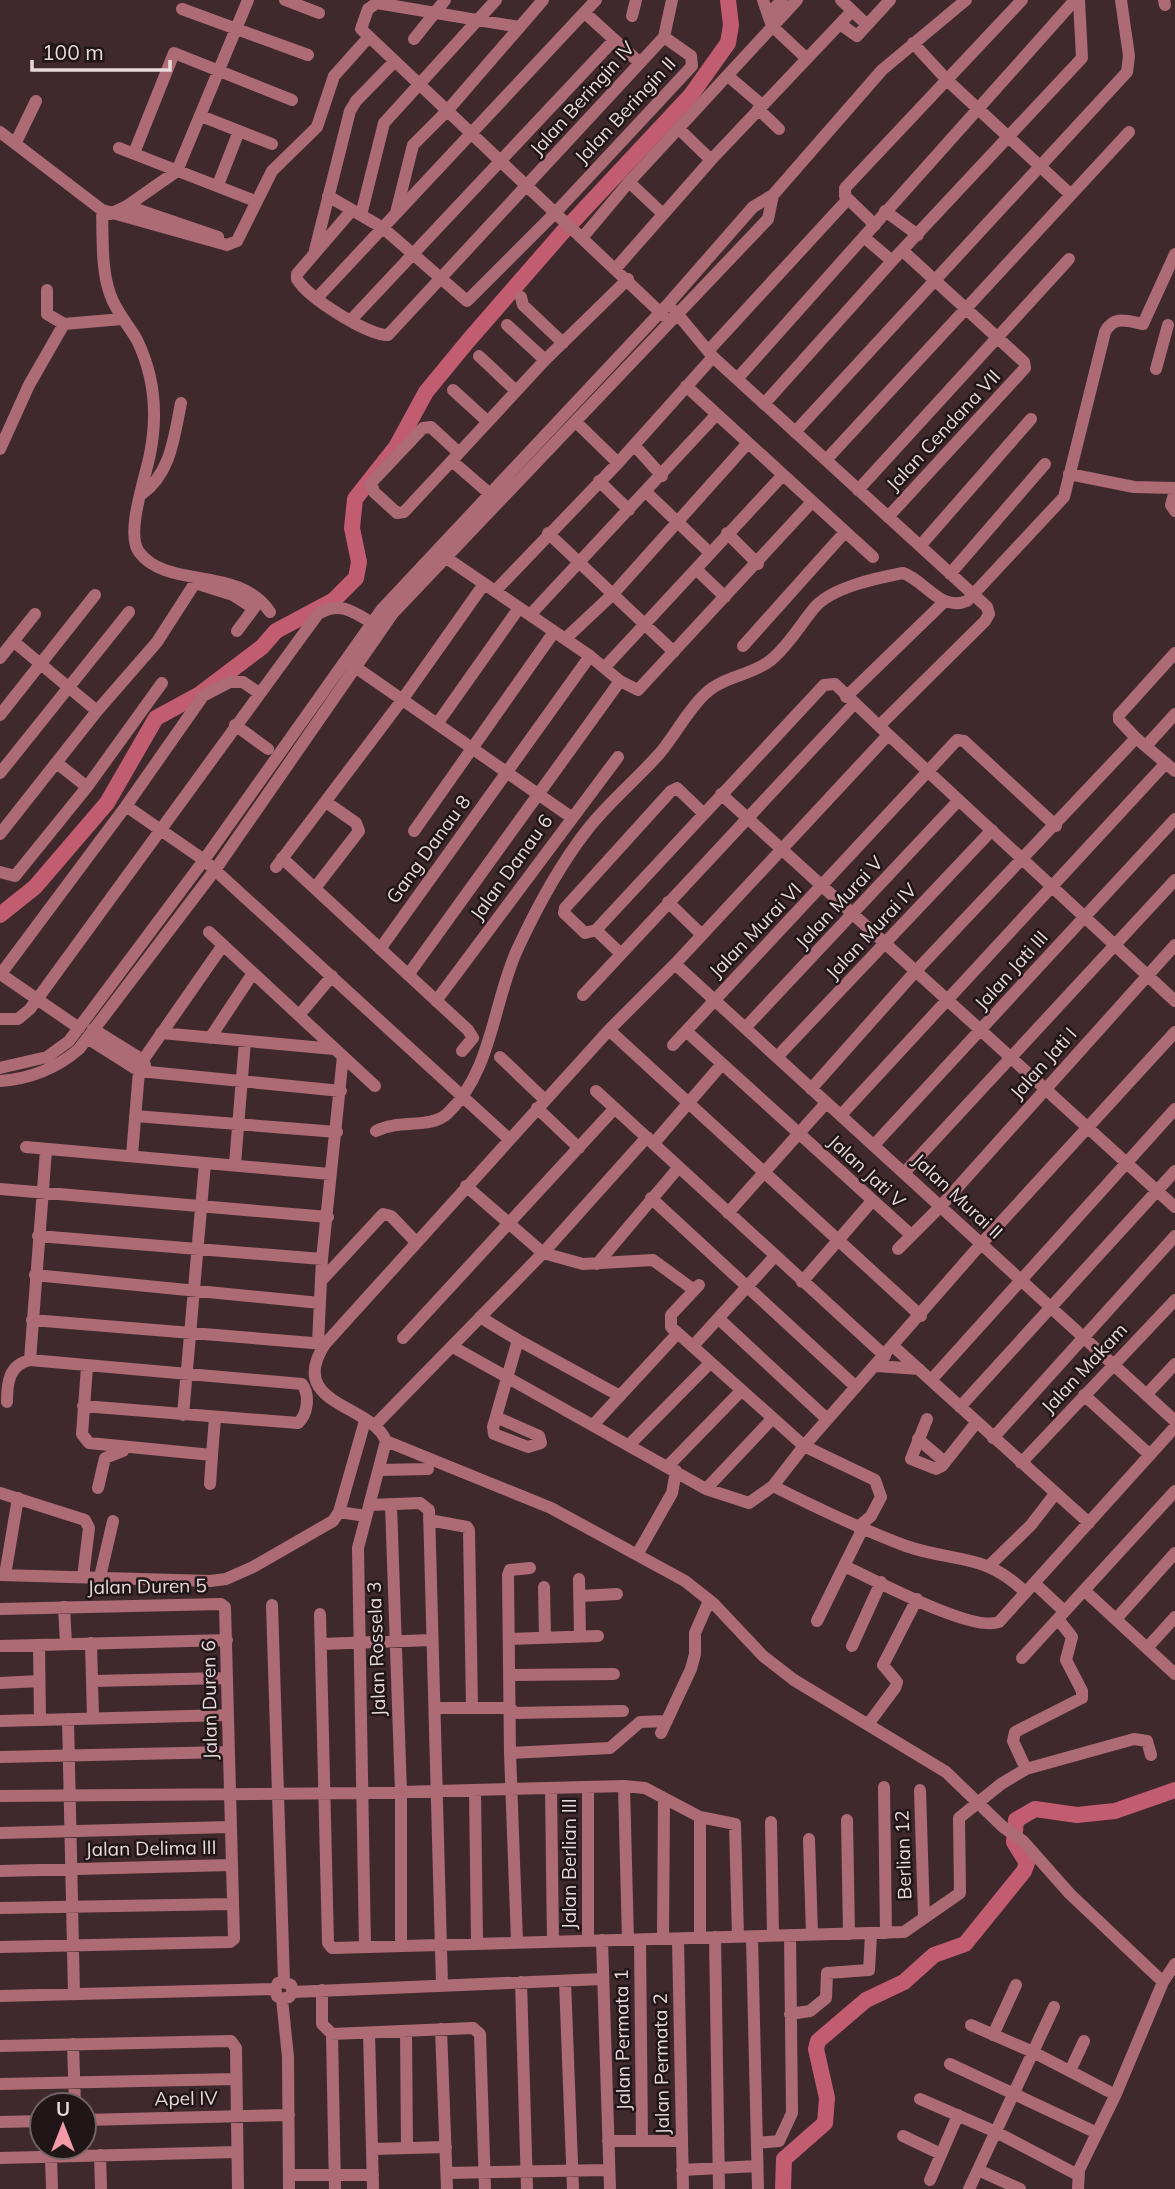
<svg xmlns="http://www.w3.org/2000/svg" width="1175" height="2189" font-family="Mulish,sans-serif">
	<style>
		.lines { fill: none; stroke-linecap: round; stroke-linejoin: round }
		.river { stroke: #c15c71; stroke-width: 16 }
		.minor { stroke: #ad6b76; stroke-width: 12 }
		.labels { text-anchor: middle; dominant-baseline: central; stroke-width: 5; stroke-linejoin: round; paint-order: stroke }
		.street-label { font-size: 19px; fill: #e8d9db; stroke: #201517 }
	</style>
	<rect width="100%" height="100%" fill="#40292d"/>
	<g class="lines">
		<path class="river" d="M0,915l35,-28 72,-84 49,-85 44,-24 62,-47 14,-16 58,-31 22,-22 3,-16 -7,-34 3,-29 41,-52 30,-55 42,-51 94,-108 129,-138 37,-52 3,-18 -3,-25
			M783,2189l1,-30 41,-36 2,-25 -11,-49 2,-8 48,-41 38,-18 30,-27 31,-11 59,-73 3,-8 -13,-21 2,-22 19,-11 42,6 38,-4 60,-21"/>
		<path class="minor" d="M285,0l34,13
			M763,0l9,26 34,32
			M841,0l26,25
			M1164,0l1,5
			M182,9l126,46
			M585,13l55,50
			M768,15l14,-15
			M632,16l4,-16
			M840,24l17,12 33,-36
			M519,27l-142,-24 -9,6 -7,20 303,287
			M414,39l31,-39
			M913,43l35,38 122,113
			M728,76l34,29
			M758,109l21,20
			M201,116l71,28
			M679,129l32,31
			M0,132l102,78 125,35 10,-4 35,-70 45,-44 17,-51 34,-38
			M16,142l20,-41
			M119,148l131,51
			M134,153l40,-100 118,47
			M629,182l34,32
			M218,185l21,-54
			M328,196l55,32 84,73 89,-89 136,-146 -1,-10 -27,-19
			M127,206l91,31
			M102,210c1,27 -1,59 8,84 6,18 18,30 27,46 18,37 21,74 13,114 -4,22 -25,79 -11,98 28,38 100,13 131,60
			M352,210l-55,64v5c11,19 70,56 91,56l276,-298 8,-37
			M885,211l33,24
			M396,213l17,-68 34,-34 96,-111
			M110,214l17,-8 50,-35 71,-171
			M361,215l23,-92 112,-123
			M875,225l-30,-29v-8l177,-188
			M582,238l47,-56 168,-182
			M865,238l27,23
			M315,250l35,-139 6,-10 38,-39
			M616,268l95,-108 141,-149
			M47,290v24l17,10
			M521,297l2,8 40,38
			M317,298l279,-298
			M675,311l38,46 274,250 2,7 -4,7 -106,105 296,275
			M350,321l264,-281
			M507,325l38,35
			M709,350l139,-151
			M479,356l37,35
			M1156,369l12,-44
			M737,379l338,-379
			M686,386l187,171
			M453,390l34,31
			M764,404l128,-143 190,-203 -3,-58
			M577,423l41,40
			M431,427l28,26 -55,59 -7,1 -23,-21 -3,-9 52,-55z
			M795,432l332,-360 2,-16 -8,-56
			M634,445l28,31
			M0,449l29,-64 35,-61 58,-5
			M459,453l86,-93 83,-81
			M826,460l303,-328
			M452,461l38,33
			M1069,474l65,13 41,1
			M599,481l30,29
			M858,490l211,-231
			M1175,491l-4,14 4,6
			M646,492l64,61
			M142,494c29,-21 32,-57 39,-91
			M888,517l137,-149 -1,-6 -121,-111
			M548,533l126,119
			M727,533l31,31
			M920,546l111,-127
			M445,557l145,99 30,25 18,9 173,-187
			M696,569l29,28
			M950,574l95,-110
			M495,591l123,-128 95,-106
			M530,615l186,-200
			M237,631l20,-27
			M565,639l48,-45 134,-150
			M13,641l84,70
			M743,646l102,-114
			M0,658l35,-44
			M348,662l223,155
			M605,667l177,-191
			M846,697l98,-95
			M0,715l95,-120
			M437,724l82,-116
			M235,725l33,24
			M888,735l-213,229 -66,66 -284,314c-40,61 47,60 61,97l165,67 134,73 29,23 49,52 31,24 152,92 57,55 20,14 47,53 93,88
			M1136,738l-17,-18v-5l56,-62
			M1146,746l29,-32
			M0,773l129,-161
			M87,787l75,-104
			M721,794l454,413
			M126,806l78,54 305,279
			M703,813l-26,-25 -6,3 -106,117 -1,5 21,20 11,-3 228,-245 11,-1 44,42
			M414,831l140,-199
			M0,834l97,-123 60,-69 38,-59 38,12 20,13
			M282,858l186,172 5,8 -11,13
			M276,867l126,-167 82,-116
			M0,872l15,4 72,-89 -30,-24
			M315,888l44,-57 -3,-8 -30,-21
			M668,902l34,33
			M596,930l24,23
			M209,932l166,154
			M380,949l210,-293
			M675,964l500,457
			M0,975l126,-169 77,-110 27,-14h13l16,11
			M2,975l77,53
			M408,975l212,-294
			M583,995l271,-291
			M436,1001l182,-244
			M300,1014l32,-38
			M0,1019h18l12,-10 288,-395c21,-13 35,-3 54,9
			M745,1028l214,-228
			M93,1029l50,31 2,5
			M609,1030l312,286
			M686,1031l224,203
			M161,1033l173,16
			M87,1038l52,33 202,20
			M210,1038l43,-65
			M673,1045l284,-305 7,1 92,85
			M500,1057l45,43
			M777,1057l215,-227
			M0,1068l47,-11 22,-16 135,-181 178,-251 287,-306 84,-96 20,-12 109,-125 84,-70
			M0,1081c29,-2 57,-13 79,-32l136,-179 178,-257 375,-394 5,-24
			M811,1089l103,-116 222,-235 39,33
			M596,1091l289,265
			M537,1108l42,40
			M841,1115l325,-352
			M135,1116l202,16
			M376,1131c23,-12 54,-2 71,-17 45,-42 46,-111 70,-164 19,-41 42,-84 70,-120 22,-28 49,-50 73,-77 16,-19 27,-42 45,-59 18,-18 46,-18 66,-34 18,-15 29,-35 44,-53 18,-20 62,-29 88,-34 23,8 37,39 64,28l97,-104 41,-165c9,-17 22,-11 38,-8l32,-70
			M654,1143l68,-79
			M874,1145l301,-326
			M26,1147l304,27
			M132,1155l7,-84 4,-11 80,-115
			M235,1164l10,-123
			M904,1173l271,-293
			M466,1186l77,67 40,11 70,-4 41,30
			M0,1189l328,28
			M651,1198l205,189
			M728,1213l98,-110
			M38,1236l284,23
			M898,1249l42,-42 235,-262
			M597,1264l82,-97
			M35,1275l285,28
			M321,1281l62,-67 8,2 25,26
			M802,1282l70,-81
			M699,1285l-28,30v12l133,119 71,34 6,17 -10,19 -13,11
			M480,1317l38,23
			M719,1319l108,100
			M32,1320l293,24
			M403,1338l212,-230
			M318,1343l4,-84 21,-203
			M693,1346l82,-90
			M893,1346l196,177
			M453,1347l253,142 43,14 24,-17 31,-40 177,-202 194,-212
			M30,1360l16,-210
			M877,1366l42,3
			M87,1367l-5,67 7,9 123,12 3,-37
			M932,1379l243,-270
			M1147,1394l28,-30
			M1084,1395l66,60
			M7,1402c0,-20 2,-37 23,-42l272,24c8,11 6,30 -4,39l-215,-17
			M960,1407l215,-236
			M183,1415l22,-252
			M496,1417l43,19 2,7 -13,4 -34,-13 -1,-7 25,-87 102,56
			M927,1419l-16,40 25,10 6,-3 34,-43
			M375,1425l168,-172 104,-116
			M593,1425l84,-91
			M993,1438l182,-202
			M918,1439l27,23
			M629,1445l81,-82
			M1021,1463l154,-163
			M667,1467l74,-76
			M380,1470l48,-1
			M210,1484l2,-29
			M773,1486c44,22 87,43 133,60 49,17 78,6 119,46
			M98,1488l7,-30 18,-7
			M706,1489l65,-69
			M0,1493l85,27 4,8 -6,49
			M370,1505l50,-2 9,7 13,475
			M391,1505l10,287v152
			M339,1512l27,4
			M429,1520l38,7 2,3 3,178
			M862,1530l-18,36c30,13 128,67 155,56l176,-195
			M638,1553l34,-60 4,-22
			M990,1565l41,-40 24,-31
			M0,1575l210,6 16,-2 27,-12 80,-46 6,-9 26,-91
			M5,1575l13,-77
			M100,1577l13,-56
			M579,1579l1,57
			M1034,1583l29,27
			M544,1587l1,50
			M1085,1591l90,83
			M580,1596l37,-2
			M272,1605l12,377 7,3 2,7 -4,5 -7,2 -5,-3 -2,-7 3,-6 6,-1
			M64,1607l2,37
			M0,1609l221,-5 4,3 9,332 -4,3 -230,5
			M320,1614l8,329 4,5 572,-16 56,-39 -1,-75 42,-34 25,-15 108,-30 13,2 4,14
			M1116,1619l59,-66
			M817,1621l27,-55
			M509,1639l89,-3
			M91,1643l2,75
			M321,1644l111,-4
			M39,1645l1,75
			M0,1646l227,-6
			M852,1646l29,-64
			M1147,1648l28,-31
			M1022,1658l153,-167
			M510,1675l104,-1
			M92,1681l134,-3
			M0,1683l39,-2
			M435,1708h76
			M511,1713l112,-2
			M68,1719l6,275
			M0,1721l227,-6
			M869,1723l26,-35 2,-6 -14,-17 34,-66
			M661,1733l30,-64 4,-15v-21l14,-32
			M510,1753l100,-5 30,-26 27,-1
			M0,1757l228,-5
			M1026,1769l-13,-28 2,-9 67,-34v-7l-16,-31 6,-23 -14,-18
			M624,1786l21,2 55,29 35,7 3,113
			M884,1787l2,146
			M551,1788l2,154
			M475,1790l2,152
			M920,1790l4,128
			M0,1796l362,-3 262,-7 4,154
			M700,1817v121
			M847,1820l2,114
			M771,1822l2,114
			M0,1833l230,-6
			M809,1839l3,96
			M0,1871l231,-6
			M0,1908l232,-4
			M715,1937l4,252
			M752,1937l6,252
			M663,1939l1,-140
			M678,1939l5,250
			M602,1940l8,249
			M640,1940l2,201
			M517,1941l-7,-188 -2,-178 2,-5 20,-2
			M588,1941v-154
			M365,1947l-7,-399 28,-107
			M565,1981l8,208
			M521,1982l6,207
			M322,1990v34l10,10
			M293,1992l309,-13
			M0,1996l275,-7
			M282,1999l6,58 1,132
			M790,2014l20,-3 16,-13 1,-25 42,-3 2,-35
			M971,2025l62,27 75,39
			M441,2029l6,160
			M406,2031l1,117
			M369,2033l4,156
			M993,2035l23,-50
			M73,2044l2,61
			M0,2046l231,-5 5,7 2,141
			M950,2064l147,69
			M1070,2071l14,-30
			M0,2084l235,-5
			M920,2099l76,33 82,43
			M84,2120l205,-5
			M0,2122l42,-1
			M903,2136l38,18
			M608,2141h74
			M757,2143l22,-2 13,-28 -2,-178
			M372,2149l74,-2
			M100,2155l1,34
			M51,2156l1,33
			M0,2158l237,-6
			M682,2170l75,-4
			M978,2170l42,19
			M447,2173l161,-3
			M289,2175h84
			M930,2180l28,-65
			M335,2189l-3,-155 141,-6 7,6 5,155
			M969,2189l85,-182
			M1078,2189l1,-19 36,-74 48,-114 12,-18"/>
	</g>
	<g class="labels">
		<g class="street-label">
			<text transform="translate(582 98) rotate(-48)">Jalan Beringin IV</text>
			<text transform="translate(625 110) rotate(-47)">Jalan Beringin II</text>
			<text transform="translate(943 430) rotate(-47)">Jalan Cendana VII</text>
			<text transform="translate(428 849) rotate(-54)">Gang Danau 8</text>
			<text transform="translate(511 867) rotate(-54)">Jalan Danau 6</text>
			<text transform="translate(839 902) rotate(-47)">Jalan Murai V</text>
			<text transform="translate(755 930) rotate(-46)">Jalan Murai VI</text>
			<text transform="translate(871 931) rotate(-47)">Jalan Murai IV</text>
			<text transform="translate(1011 970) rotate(-48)">Jalan Jati III</text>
			<text transform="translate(1043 1063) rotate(-48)">Jalan Jati I</text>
			<text transform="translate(867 1171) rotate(43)">Jalan Jati V</text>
			<text transform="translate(958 1196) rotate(43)">Jalan Murai II</text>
			<text transform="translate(1084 1368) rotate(-47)">Jalan Makam</text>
			<text transform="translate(147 1586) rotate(-1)">Jalan Duren 5</text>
			<text transform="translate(376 1649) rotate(-92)">Jalan Rossela 3</text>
			<text transform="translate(209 1700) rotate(-91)">Jalan Duren 6</text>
			<text transform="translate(151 1848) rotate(-1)">Jalan Delima III</text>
			<text transform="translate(903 1855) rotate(-92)">Berlian 12</text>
			<text transform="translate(569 1864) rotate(-90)">Jalan Berlian III</text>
			<text transform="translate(622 2040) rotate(-91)">Jalan Permata 1</text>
			<text transform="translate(661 2064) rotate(-91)">Jalan Permata 2</text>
			<text transform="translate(186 2098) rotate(-1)">Apel IV</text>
		</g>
	</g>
	<g transform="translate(63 2126)"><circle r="33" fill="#201517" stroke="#706365" stroke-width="2"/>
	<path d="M0-5L12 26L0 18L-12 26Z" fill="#f39aa9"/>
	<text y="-10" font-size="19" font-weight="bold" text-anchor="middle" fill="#e8d9db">U</text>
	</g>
	<path d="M32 60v10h138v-10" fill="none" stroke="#e8d9db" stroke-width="3.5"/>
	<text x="42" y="60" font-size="21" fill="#e8d9db" stroke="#201517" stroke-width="5" paint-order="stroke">100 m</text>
</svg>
